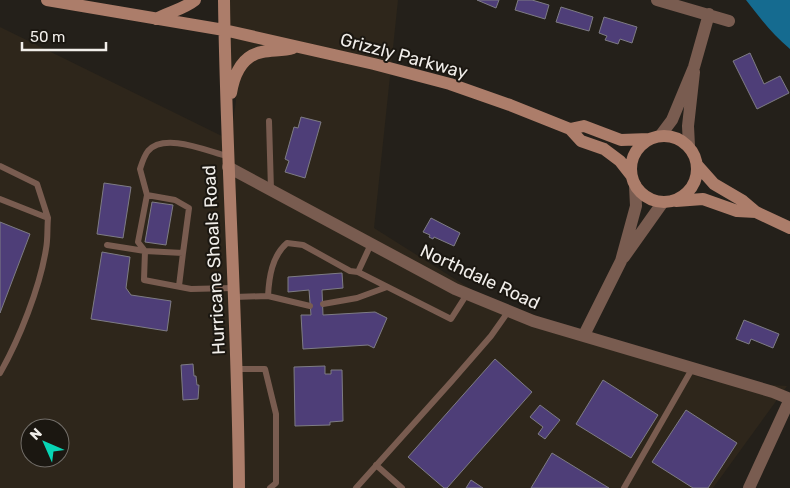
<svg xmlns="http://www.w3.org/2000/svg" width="790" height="488" font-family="Rubik,sans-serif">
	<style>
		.built { fill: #2e261b; fill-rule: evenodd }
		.water { fill: #156b90 }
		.building { fill: #4e3e78; stroke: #7e7c84 }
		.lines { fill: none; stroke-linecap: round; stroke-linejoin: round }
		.lane { stroke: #795c50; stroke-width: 6 }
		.street { stroke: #795c50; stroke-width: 12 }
		.secondary { stroke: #ac7d6a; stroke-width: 12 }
		.labels { text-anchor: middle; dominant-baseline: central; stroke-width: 4; stroke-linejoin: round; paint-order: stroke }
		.street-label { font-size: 18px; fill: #f1eeea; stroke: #1b1711 }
	</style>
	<rect width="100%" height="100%" fill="#24201a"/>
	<path class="built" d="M221,0h177l-24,228 103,65 233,88 77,5 -74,102h-713v-461l230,113 6,-39zM30,428h30v30h-30z"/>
	<path class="water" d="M746,0h44v49c-18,-15 -30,-31 -44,-49z"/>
	<path class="building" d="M477,0h22l-3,8z
		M518,0h14l17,5 -4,14 -30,-9z
		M561,7l32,10 -4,14 -33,-9z
		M604,17l33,10 -5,16 -12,-4 -2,5 -13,-4 2,-4 -8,-3z
		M750,53l14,31 16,-8 9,17 -32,16 -24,-48z
		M301,117l20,5 -16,56 -20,-6 4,-11 -4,-2 9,-32 4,1z
		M104,183l27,4 -8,51 -26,-4z
		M152,202l21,3 -7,40 -21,-3z
		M431,218l29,15 -6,13 -20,-9 -1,2 -4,-2 1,-2 -7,-3z
		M0,222l30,12 -30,79z
		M102,252l28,5 -4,31 5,7 40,6 -4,30 -76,-12z
		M342,273l1,15 -21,2 1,25 52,-3 12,6 -13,30 -6,-3 -65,4 -2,-34h10l-2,-25 -21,2v-15z
		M744,320l35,14 -6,14 -22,-9 -2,5 -13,-5z
		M495,359l37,33 -85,96h-3l-36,-31z
		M193,364l1,12h2l1,9h2l-1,14 -15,1 -2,-35z
		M325,366v8h6v-4h11l1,51 -13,1v3l-35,1 -1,-59z
		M603,380l55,35 -27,43 -55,-34z
		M540,405l20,15 -15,19 -7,-5 5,-7 -13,-10z
		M686,410l51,33 -29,45h-15l-41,-26z
		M552,453l57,35h-78z
		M471,480l12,8h-17z"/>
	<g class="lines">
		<path class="lane" d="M269,121l2,69
			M227,156c-20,-5 -63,-24 -79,-5 -4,5 -6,12 -8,18l7,26 28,5 14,8 -6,45 -38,-2 -1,29 47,9 42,-1
			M0,166l37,18 11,34
			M0,199l48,19c-1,10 0,21 -2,31 -6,38 -27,91 -46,124
			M107,245l38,6
			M145,251l-7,-9 9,-47
			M358,272l93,47 16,-25
			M179,286l4,-33
			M268,296l42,10
			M234,297l34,-1c1,-19 4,-40 19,-53l16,2 47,26 8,1 13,-28
			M323,304l34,-6 30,-11
			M237,369h28l11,45v69l-6,5
			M376,465l26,23
			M356,488l95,-106 40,-46 17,-24
			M624,488l68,-119"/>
		<path class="street" d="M657,0l72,21
			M660,136l12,-16 22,-53 15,-53
			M689,146l-1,-20 6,-54
			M228,167l227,122 78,32 240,71 17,7
			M624,257l39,-55
			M584,335l37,-74 15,-55 -1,-21
			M749,488l41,-89"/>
		<path class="secondary" d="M47,0l177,30 150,34 76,20 60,21 60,24 11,12 23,8 16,12 11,14
			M224,0c2,163 14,325 15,488
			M156,19c13,-7 28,-10 39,-19
			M231,93c3,-18 10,-37 31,-41 11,-2 21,-1 31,-4
			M570,129l14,-3 37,14 28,-1
			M631 169a33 33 0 1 1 66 0a33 33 0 1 1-66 0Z
			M698,166l16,18 29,17 13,11 34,16
			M676,201l27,-2 34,12 19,1"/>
	</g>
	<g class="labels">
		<g class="street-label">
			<text transform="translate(404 56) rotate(15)">Grizzly Parkway</text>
			<text transform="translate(214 260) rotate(-93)">Hurricane Shoals Road</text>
			<text transform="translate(480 277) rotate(25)">Northdale Road</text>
		</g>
	</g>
	<g transform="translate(45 443) rotate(315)"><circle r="24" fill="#1b1711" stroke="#716d68"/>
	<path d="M0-4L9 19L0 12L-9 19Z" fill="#08d5b5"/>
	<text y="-8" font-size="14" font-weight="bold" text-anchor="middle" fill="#f1eeea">N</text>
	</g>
	<path d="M22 42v8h84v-8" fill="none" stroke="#f1eeea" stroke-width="2.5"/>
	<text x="30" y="42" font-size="15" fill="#f1eeea" stroke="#1b1711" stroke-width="4" paint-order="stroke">50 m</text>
</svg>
